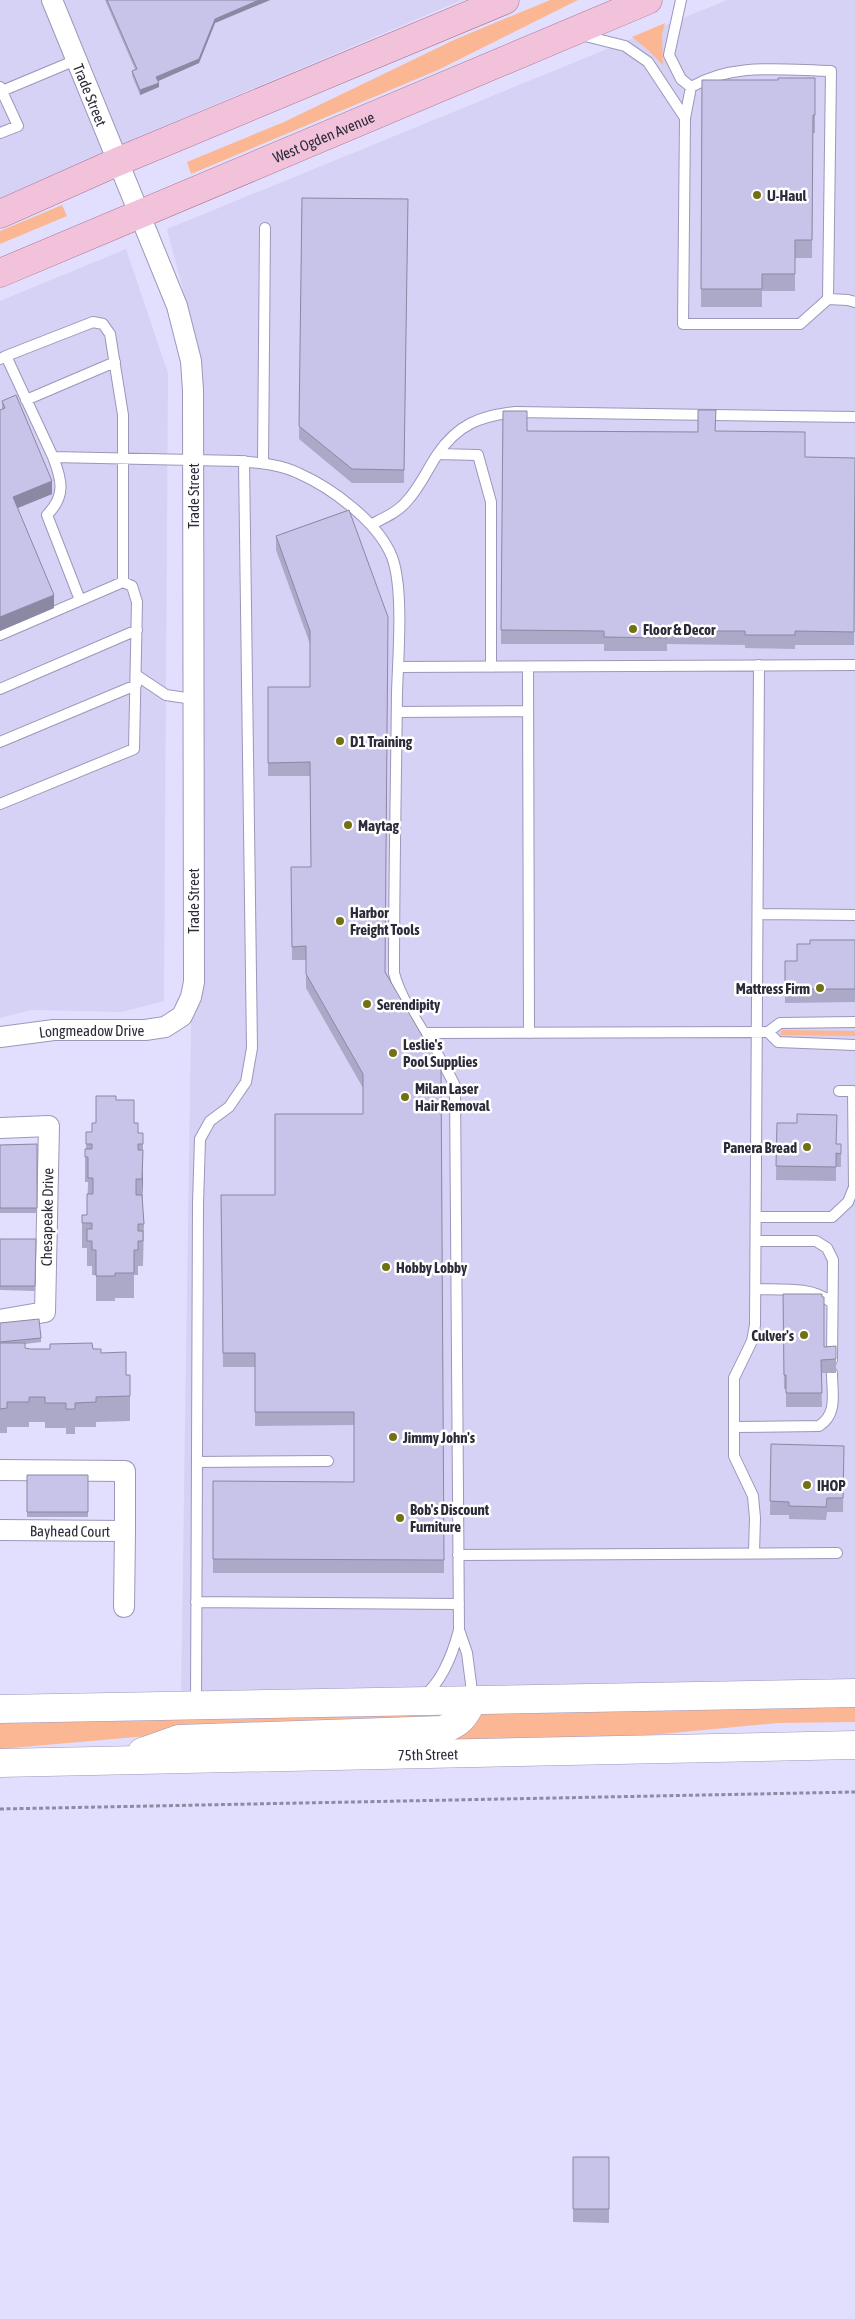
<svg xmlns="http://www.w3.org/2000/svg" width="855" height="2319" font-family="'Asap Condensed',sans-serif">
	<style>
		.built { fill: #d5d2f6 }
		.green { fill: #fbb793 }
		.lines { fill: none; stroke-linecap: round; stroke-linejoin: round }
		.service-casing { stroke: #9b97bb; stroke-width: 12 }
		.minor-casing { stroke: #9b97bb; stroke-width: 22 }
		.secondary-casing { stroke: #9b97bb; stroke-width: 29 }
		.primary-casing { stroke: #a77392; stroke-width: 29 }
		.path { stroke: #8d8ba3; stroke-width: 3; stroke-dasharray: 4 2.5; stroke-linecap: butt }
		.service { stroke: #fff; stroke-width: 10 }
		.minor { stroke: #fff; stroke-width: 20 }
		.secondary { stroke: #fff; stroke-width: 28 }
		.primary { stroke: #f2c2da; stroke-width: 28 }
		.wall { fill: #aba8c8 }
		.shaded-wall { fill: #8b88a3 }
		.building { fill: #c7c3e9; stroke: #8b88a3 }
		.poi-dot { fill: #717114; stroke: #fff; stroke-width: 2 }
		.labels { text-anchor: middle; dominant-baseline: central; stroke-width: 5; stroke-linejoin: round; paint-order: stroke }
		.street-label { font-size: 15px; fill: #2c2b3a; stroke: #fff }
		.poi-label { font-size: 15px; font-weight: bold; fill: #2c2b3a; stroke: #fff; text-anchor: start }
	</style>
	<rect width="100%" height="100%" fill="#e2dffe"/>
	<path class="built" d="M0,0h462l-328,139 -44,22 -90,39z
		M727,0h128v1682l-674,10 20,-1334 -34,-129z
		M126,249l42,124 -4,628 -42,11 -91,-2 -31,8v-717z"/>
	<path class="green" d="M550,0h28l-140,70 -247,104 -4,-12 97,-40 172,-83z
		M665,23l-3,12 1,30 -15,-15 -16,-13z
		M62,205l5,11 -67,28v-13z
		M782,1030l73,1v5l-75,-1z
		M855,1704v18l-77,1 -169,16 -203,3 71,-31z
		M447,1712l-3,10 -308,15 -136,12v-30z"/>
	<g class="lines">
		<defs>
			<path id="service" d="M681,0l-12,55 12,24 10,8
				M581,35l44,11 23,16 37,56
				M0,87l18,39 -18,7
				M2,91l74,-31
				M828,299l3,-228c-49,-1 -97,-9 -140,16l-6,31 -2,206h117l28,-25 20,1 7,2
				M6,356l87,-34 10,2 7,10 13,81v167
				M0,359l6,-3 47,101 186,4c19,2 41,3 59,12 34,15 80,49 94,84 12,32 6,100 5,136 -1,93 -3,187 -3,280 9,36 45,77 61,113l4,544c-6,23 -16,50 -35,66
				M26,400l89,-38
				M438,454l40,1 13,47v165
				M53,457c9,23 13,39 -6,58l33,85
				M263,463l2,-235
				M372,524c12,-6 26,-12 35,-23 13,-14 20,-31 30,-46 21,-31 43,-39 78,-43l340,5
				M0,635l123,-53 9,4 5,16 -3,147 -134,55
				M398,667l457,-2
				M528,667l1,366
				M136,675l30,20 27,4
				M0,689l137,-59
				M397,712l131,-1
				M0,742l136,-57
				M758,914l97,1
				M768,1032l10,10 77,3
				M426,1033l342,-1 12,-9 75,-1
				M756,1217h76l16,-15 6,-15 -1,-96h-14
				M756,1241h60l11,7 6,12 -1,100
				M756,1289c24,1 55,-3 75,13
				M734,1427l85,-1c19,-12 13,-32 13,-53
				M197,1462l131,-1
				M754,1552l1,-34 -2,-22 -19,-40v-78l18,-37 3,-16 4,-660
				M458,1555l379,-2
				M196,1602l263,2
				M459,1630l8,23 6,46
				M196,1704l2,-500 2,-65 10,-18 19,-14 17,-25 6,-34 -8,-587"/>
			<g id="minor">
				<path id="s1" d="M0,1037l54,-7h91l20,-3 17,-11 9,-19 3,-15 -1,-592 -2,-29 -14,-55 -125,-306"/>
				<path d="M0,1128l49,-2 -4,186 -45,8"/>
				<path d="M0,1470l125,1v60"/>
				<path id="s2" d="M0,1530l125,1 -1,76"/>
			</g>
			<g id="secondary">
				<path d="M0,1709l855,-16"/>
				<path d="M142,1752l37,-13 263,-9c18,-7 22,-12 31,-30"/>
				<path id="s3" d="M0,1763l855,-18"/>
			</g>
			<g id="primary">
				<path d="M0,214l117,-52 388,-162"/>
				<path id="s4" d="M0,273l648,-273"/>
			</g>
		</defs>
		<use href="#service" class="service-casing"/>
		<use href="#minor" class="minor-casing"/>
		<use href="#secondary" class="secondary-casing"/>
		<use href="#primary" class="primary-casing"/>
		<path class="path" d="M0,1809l855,-17"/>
		<use href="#service" class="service"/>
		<use href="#minor" class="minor"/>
		<use href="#secondary" class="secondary"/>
		<use href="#primary" class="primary"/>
	</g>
	<path class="wall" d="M105,0h165l-55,23 -16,40 -41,18 1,6 -19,8 -8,-20v-4l3,-2z
		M815,78v55h-2l-1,125h-17v33h-33v16h-61l1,-227h76z
		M302,198l106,1 -4,284h-52l-53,-44z
		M2,401l50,93 -35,14 37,100 -54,23v-221l2,-1z
		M503,411l24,20 171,1 18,-1 89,26 50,1 -1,187h-59v4l-50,-1v-3l-78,-1v7h-63v-7h-103z
		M349,510l36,462 56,96 3,505h-231v-92l141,1v-57l-99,1v-59h-32l-2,-172h54l88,-81v-26l-57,-100v-28h-14l-1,-93h20l-1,-91h-42v-89h42v-43l-34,-94v-14z
		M855,940v62l-70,1v-42h12l13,-17z
		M116,1100l18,23 4,10h5v36l-1,30 2,25 -1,42h-5v9h-4v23h-19v3h-19v-26h-4v-9h-5v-18h-5v-33h5l1,-33h-3v-33h1v-17h6l4,-9z
		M777,1123l59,21h5v23h-5v14l-60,-1z
		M37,1144v69h-37v-68z
		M0,1239h36l-1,52 -35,-1z
		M783,1294l41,53 12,-1v27h-15l1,34h-36v-18h-2z
		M0,1323l41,15v4l-16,2v4l5,1h63l8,4 25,22h4v46l-34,1v5h-21v7h-9v-6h-21v-6h-16v5h-22v6h-7z
		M771,1444l73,2 -1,66h-16l-1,8 -37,-1v-4h-19z
		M27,1475h61v42h-61z
		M573,2157h36v66l-36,-1z"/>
	<path class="shaded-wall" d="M259,0h11l-55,23 -16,40 -43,19v-5l59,-58z
		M159,83v4l-19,8v-5z
		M52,481v13l-39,16v-13z
		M54,595v13l-54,23v-14z
		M143,1158v25l-1,21v-25z"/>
	<path class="building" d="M107,0h152l-44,19 -16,40 -43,18 3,6 -19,7 -8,-19 5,-2z
		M778,78h37v37h-2l-1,125h-17v34h-33v15h-61l1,-209h76z
		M302,198l106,1 -4,271 -52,-1 -53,-43z
		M16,395l36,86 -39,16 41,98 -54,22v-207l5,-2 -3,-7z
		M698,410h18l-1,21 90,1v25l50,1 -1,174 -59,-1v4h-50v-4h-78v7l-63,-1v-6l-103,-1 2,-219h24v20l171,1z
		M349,510l39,107 -3,355 56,96 3,492 -231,-1v-78l141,1v-70h-99v-59h-32l-2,-158h54v-81h88v-40l-57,-100v-28l-14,1 -1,-80h20l-1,-105 -42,1v-76h42v-56l-34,-95z
		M810,940h45v49h-70v-28h12v-17h13z
		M96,1096h20v4h18v23h4v10h5v11h-5v6h5l-1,29h-6v16h6l2,29h-6v7h5v10h-5v9h-4v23h-19v3h-19v-26h-4v-9h-5v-12h5v-6h-10v-8h5v-21h6v-16h-5v-21h-3v-8h7v-5h-6v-12h6v-9h4z
		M797,1114l40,1 -1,29h5v10l-5,-1v14l-60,-1 1,-43h20z
		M37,1144v64h-37v-63z
		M0,1239h36l-1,47h-35z
		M783,1294h39v3h2v50l12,-1v13l-15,1 1,33h-36v-18h-2z
		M39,1319l2,19 -41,4v-19z
		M0,1343h25v5l5,1h20v-5l42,-1 1,6h8v4l25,-1v23h4v21l-34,1v5l-21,1v6h-9v-6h-21v-6h-16v5h-22v6l-7,1z
		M771,1444l73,2 -1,52h-16l-1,9 -37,-1v-4l-19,-1z
		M27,1475h61v37h-61z
		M573,2157h36v52h-36z"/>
	<g class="poi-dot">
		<circle cx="757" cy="195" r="5"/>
		<circle cx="633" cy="629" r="5"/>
		<circle cx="340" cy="741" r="5"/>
		<circle cx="348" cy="825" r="5"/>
		<circle cx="340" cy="921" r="5"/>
		<circle cx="820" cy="988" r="5"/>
		<circle cx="367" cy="1004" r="5"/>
		<circle cx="393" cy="1053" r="5"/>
		<circle cx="405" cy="1097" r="5"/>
		<circle cx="807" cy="1147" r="5"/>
		<circle cx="386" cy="1267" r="5"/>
		<circle cx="804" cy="1335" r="5"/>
		<circle cx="393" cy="1437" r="5"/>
		<circle cx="807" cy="1485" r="5"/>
		<circle cx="400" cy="1518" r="5"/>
	</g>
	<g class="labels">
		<g class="street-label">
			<text transform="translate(90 95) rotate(68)">Trade Street</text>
			<text stroke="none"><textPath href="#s4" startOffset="351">West Ogden Avenue</textPath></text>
			<text transform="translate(193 496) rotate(-90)">Trade Street</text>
			<text transform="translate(193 901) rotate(-90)">Trade Street</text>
			<text stroke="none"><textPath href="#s1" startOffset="92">Longmeadow Drive</textPath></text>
			<text transform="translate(47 1217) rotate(-89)">Chesapeake Drive</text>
			<text stroke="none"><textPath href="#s2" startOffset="70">Bayhead Court</textPath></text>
			<text stroke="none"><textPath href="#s3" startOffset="428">75th Street</textPath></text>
		</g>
		<g class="poi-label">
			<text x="767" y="195">U-Haul</text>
			<text x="643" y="629">Floor &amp; Decor</text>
			<text x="350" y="741">D1 Training</text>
			<text x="358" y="825">Maytag</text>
			<text x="350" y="912">Harbor<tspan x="350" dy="17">Freight Tools</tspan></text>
			<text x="810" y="988" text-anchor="end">Mattress Firm</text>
			<text x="377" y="1004">Serendipity</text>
			<text x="403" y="1044">Leslie's<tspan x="403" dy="17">Pool Supplies</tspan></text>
			<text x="415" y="1088">Milan Laser<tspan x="415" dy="17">Hair Removal</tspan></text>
			<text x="797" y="1147" text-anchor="end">Panera Bread</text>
			<text x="396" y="1267">Hobby Lobby</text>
			<text x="794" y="1335" text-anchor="end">Culver's</text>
			<text x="403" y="1437">Jimmy John's</text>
			<text x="817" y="1485">IHOP</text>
			<text x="410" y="1509">Bob's Discount<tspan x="410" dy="17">Furniture</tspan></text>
		</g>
	</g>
</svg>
